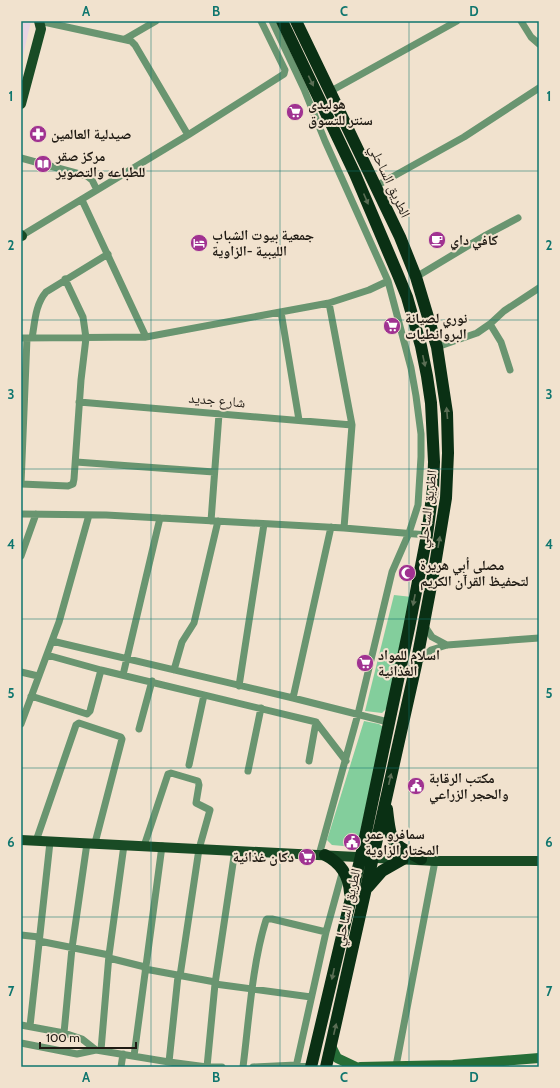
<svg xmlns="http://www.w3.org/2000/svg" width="560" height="1088" font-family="Cabin,'Noto Naskh Arabic',sans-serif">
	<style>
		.education { fill: #e7d4e3 }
		.green { fill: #83ce9c }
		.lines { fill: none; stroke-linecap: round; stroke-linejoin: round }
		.street { stroke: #699570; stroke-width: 7 }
		.secondary { stroke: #266e38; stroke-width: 10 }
		.primary { stroke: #194b25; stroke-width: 10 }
		.highway { stroke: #0a3014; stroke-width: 12 }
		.oneway { fill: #5b6e55 }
		.grid { fill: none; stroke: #0f766e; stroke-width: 1; stroke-opacity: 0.55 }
		.labels { text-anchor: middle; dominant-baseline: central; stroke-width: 4; stroke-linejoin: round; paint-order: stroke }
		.poi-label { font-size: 14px; font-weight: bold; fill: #1f1a13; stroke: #f1e2ce; text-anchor: start }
		.street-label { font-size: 14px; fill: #1f1a13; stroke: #f1e2ce }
		.neatline { fill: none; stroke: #0f766e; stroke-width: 1.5 }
		.grid-label { font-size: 13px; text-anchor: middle; font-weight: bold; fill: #0f766e }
	</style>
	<rect width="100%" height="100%" fill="#f1e2ce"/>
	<path class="education" d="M21,21h10l-10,43z"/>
	<path class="green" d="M394,595l18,2 -25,111 -5,5 -17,-2z
		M364,721l15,3 4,3 -25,116 -4,4 -22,-2 -5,-5z"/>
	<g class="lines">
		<path class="street" d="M39,21l92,20 4,4 53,90
			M272,21l32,68 21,52 63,140 23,87 5,28 5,38v23l-3,48 -9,28 -17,39 -34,142 -39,141
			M521,21l10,16 8,7
			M125,39l31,-18
			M331,91l126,-70
			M21,158l66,18 5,4 5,10
			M376,186l88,-49 75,-49
			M82,200l64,137
			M21,236l167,-101 96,-61 1,-4 -24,-49
			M416,277l70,-42 32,-17
			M329,303l23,122 -8,103
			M281,312l18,108
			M490,324l11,18 9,28
			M21,338l125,-1 183,-34 40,-13 19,-9
			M32,338c3,-16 3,-33 14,-46l62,-38
			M437,347l40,-14 13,-9 14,-13 35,-23
			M79,402l273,23
			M76,462l138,10
			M21,484l47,2 5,-2 1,-5 7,-99 5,-42 -3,-21 -18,-38
			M21,484l6,-146
			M21,514l85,1 238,13 83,7
			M211,521l8,-107
			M21,556l15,-42
			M424,625l8,12 15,8
			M52,641l241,57 95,24
			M47,655l54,15 215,52 30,39
			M419,661l12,-11 16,-5 92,-7
			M174,670l8,-28 12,-19 24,-102
			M21,672l17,4
			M123,675l37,-157
			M239,686l25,-162
			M31,696l56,18 3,-3 11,-41
			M293,698l38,-171
			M21,724l38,-102 30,-107
			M139,729l13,-48
			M309,761l7,-39
			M189,765l15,-70
			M248,771l13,-63
			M36,841l40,-116 3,-2 42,14 1,2 -27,104
			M144,846l24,-72 3,-1 27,8 1,4 -3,18 14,7 -11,39 -19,127
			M21,935l18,2
			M39,941l70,14
			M109,958l36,9
			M145,969l70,13
			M215,984l96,13
			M21,1025l43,8 18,6 14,11
			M30,1026l20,-184
			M64,1033l8,-85 15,-105
			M21,1043l56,11 19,-4 73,12 38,5h15
			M101,1050l8,-95 15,-110
			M134,1056l28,-210
			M169,1062l9,-86
			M396,1066l39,-205
			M121,1067l2,-13
			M207,1067l8,-83 20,-134
			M243,1067c6,-47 9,-102 23,-147l1,-1h5l54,13
			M253,1067l43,-2 14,2
			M296,1067l30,-135 17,-62"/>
		<path class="secondary" d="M331,1046l6,12 19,9
			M360,1067l93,-2 86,-7"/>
		<path class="primary" d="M21,104l20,-75 -2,-8
			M21,235l1,1
			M21,840l414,21h104"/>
		<path class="highway" d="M282,21l73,153 43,101 9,22 14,49 6,30 4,27 3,59 -1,27 -6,46 -18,93 -48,228 -50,211
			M296,21l104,216 16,40 21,70 10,66 1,40 -2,45 -11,67 -19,100 -90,402
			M387,809c4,36 3,33 34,50
			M325,855c16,8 24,21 25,38
			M368,887l14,-16 21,-12"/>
	</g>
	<defs><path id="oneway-solid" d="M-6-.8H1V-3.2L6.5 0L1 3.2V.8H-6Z"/></defs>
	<g class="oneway">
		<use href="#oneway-solid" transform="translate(311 81) rotate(64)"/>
		<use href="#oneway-solid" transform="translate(366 199) rotate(67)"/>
		<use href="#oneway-solid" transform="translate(424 361) rotate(78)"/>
		<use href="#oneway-solid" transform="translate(447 413) rotate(-95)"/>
		<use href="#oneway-solid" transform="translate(439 542) rotate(-80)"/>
		<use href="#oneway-solid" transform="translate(414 600) rotate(101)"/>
		<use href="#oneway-solid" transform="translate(390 779) rotate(-77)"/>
		<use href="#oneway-solid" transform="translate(333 974) rotate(102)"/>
		<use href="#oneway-solid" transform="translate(335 1029) rotate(-77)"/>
	</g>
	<path class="grid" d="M151,21v1046M280,21v1046M409,21v1046M21,171h518M21,320h518M21,469h518M21,619h518M21,768h518M21,917h518"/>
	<defs>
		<symbol id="supermarket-disc" viewBox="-11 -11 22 22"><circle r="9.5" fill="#a03291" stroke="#f1e2ce"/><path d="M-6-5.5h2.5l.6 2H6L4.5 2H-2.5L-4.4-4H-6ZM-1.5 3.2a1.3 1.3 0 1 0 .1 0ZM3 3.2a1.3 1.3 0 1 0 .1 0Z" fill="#fff"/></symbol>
		<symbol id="pharmacy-disc" viewBox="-11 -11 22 22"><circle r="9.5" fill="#a03291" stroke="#f1e2ce"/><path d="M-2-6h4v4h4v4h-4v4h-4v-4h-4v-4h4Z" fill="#fff"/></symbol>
		<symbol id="library-disc" viewBox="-11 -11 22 22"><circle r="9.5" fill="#a03291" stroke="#f1e2ce"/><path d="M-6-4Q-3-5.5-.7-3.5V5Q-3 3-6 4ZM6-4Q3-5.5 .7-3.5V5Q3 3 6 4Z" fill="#fff"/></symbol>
		<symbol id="cafe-disc" viewBox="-11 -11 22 22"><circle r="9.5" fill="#a03291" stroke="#f1e2ce"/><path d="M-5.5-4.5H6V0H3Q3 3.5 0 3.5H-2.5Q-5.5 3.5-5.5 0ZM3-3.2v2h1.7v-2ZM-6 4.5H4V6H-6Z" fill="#fff"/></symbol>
		<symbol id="hotel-disc" viewBox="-11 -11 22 22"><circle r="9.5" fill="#a03291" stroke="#f1e2ce"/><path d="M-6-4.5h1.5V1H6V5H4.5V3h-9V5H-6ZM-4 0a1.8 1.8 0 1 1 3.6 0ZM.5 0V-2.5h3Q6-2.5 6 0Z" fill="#fff"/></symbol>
		<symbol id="mosque-disc" viewBox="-11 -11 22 22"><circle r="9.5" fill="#a03291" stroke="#f1e2ce"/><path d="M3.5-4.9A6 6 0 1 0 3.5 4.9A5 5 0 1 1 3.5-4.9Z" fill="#fff"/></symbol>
		<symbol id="civic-disc" viewBox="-11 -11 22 22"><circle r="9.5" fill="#a03291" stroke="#f1e2ce"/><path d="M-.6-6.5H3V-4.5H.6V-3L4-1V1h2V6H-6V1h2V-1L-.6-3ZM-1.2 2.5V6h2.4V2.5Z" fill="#fff"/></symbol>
	</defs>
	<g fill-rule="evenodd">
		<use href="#supermarket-disc" x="285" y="102" width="20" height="20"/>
		<use href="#pharmacy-disc" x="28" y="124" width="20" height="20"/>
		<use href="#library-disc" x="33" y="154" width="20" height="20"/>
		<use href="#cafe-disc" x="427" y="230" width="20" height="20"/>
		<use href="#hotel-disc" x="189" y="233" width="20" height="20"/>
		<use href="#supermarket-disc" x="382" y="316" width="20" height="20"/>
		<use href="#mosque-disc" x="397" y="563" width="20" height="20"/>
		<use href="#supermarket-disc" x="355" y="653" width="20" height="20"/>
		<use href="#civic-disc" x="406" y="776" width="20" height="20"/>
		<use href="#civic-disc" x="342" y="832" width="20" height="20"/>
		<use href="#supermarket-disc" x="297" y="847" width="20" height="20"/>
	</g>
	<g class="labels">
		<g class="poi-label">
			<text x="308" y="104">هوليدى<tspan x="308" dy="16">سنتر للتسوق</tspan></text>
			<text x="51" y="134">صيدلية العالمين</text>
			<text x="56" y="156">مركز صقر<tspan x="56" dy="16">للطباعه والتصوير</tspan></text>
			<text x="212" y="235">جمعية بيوت الشباب<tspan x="212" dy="16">الليبية -الزاوية</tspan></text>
			<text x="450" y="240">كافي داي</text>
			<text x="405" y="318">نوري لصيانة<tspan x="405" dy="16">البروانطيات</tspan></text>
			<text x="420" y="565">مصلى أبي هريرة<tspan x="420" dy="16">لتحفيظ القرآن الكريم</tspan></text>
			<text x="378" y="655">اسلام للمواد<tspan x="378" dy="16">الغذائية</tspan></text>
			<text x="429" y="778">مكتب الرقابة<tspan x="429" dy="16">والحجر الزراعي</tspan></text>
			<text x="365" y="834">سمافرو عمر<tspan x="365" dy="16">المختار الزاوية</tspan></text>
			<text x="294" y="857" text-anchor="end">دكان غذائية</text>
		</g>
		<g class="street-label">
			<text transform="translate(390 181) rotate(65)">الطريق الساحلي</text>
			<text transform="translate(217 400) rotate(5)">شارع جديد</text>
			<text transform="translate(427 509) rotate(-83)">الطريق الساحلي</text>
			<text transform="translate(347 907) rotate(-77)">الطريق الساحلي</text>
		</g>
	</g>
	<rect width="560" height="1088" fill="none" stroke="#f1e2ce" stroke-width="44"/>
	<path d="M40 1042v6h96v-6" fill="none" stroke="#1f1a13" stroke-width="2"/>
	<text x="46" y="1042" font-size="12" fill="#1f1a13" stroke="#f1e2ce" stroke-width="3" paint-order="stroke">100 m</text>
	<rect x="22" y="22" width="516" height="1044" class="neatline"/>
	<g class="grid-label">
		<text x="86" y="16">A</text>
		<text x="216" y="16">B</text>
		<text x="344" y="16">C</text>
		<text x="474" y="16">D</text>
		<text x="11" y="101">1</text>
		<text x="549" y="101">1</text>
		<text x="11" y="250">2</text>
		<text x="549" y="250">2</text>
		<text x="11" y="399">3</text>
		<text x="549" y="399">3</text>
		<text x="11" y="549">4</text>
		<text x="549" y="549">4</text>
		<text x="11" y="698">5</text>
		<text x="549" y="698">5</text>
		<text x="11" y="847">6</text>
		<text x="549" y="847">6</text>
		<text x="11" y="996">7</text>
		<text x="549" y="996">7</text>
		<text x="86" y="1082">A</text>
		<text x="216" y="1082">B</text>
		<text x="344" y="1082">C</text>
		<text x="474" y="1082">D</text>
	</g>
</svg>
